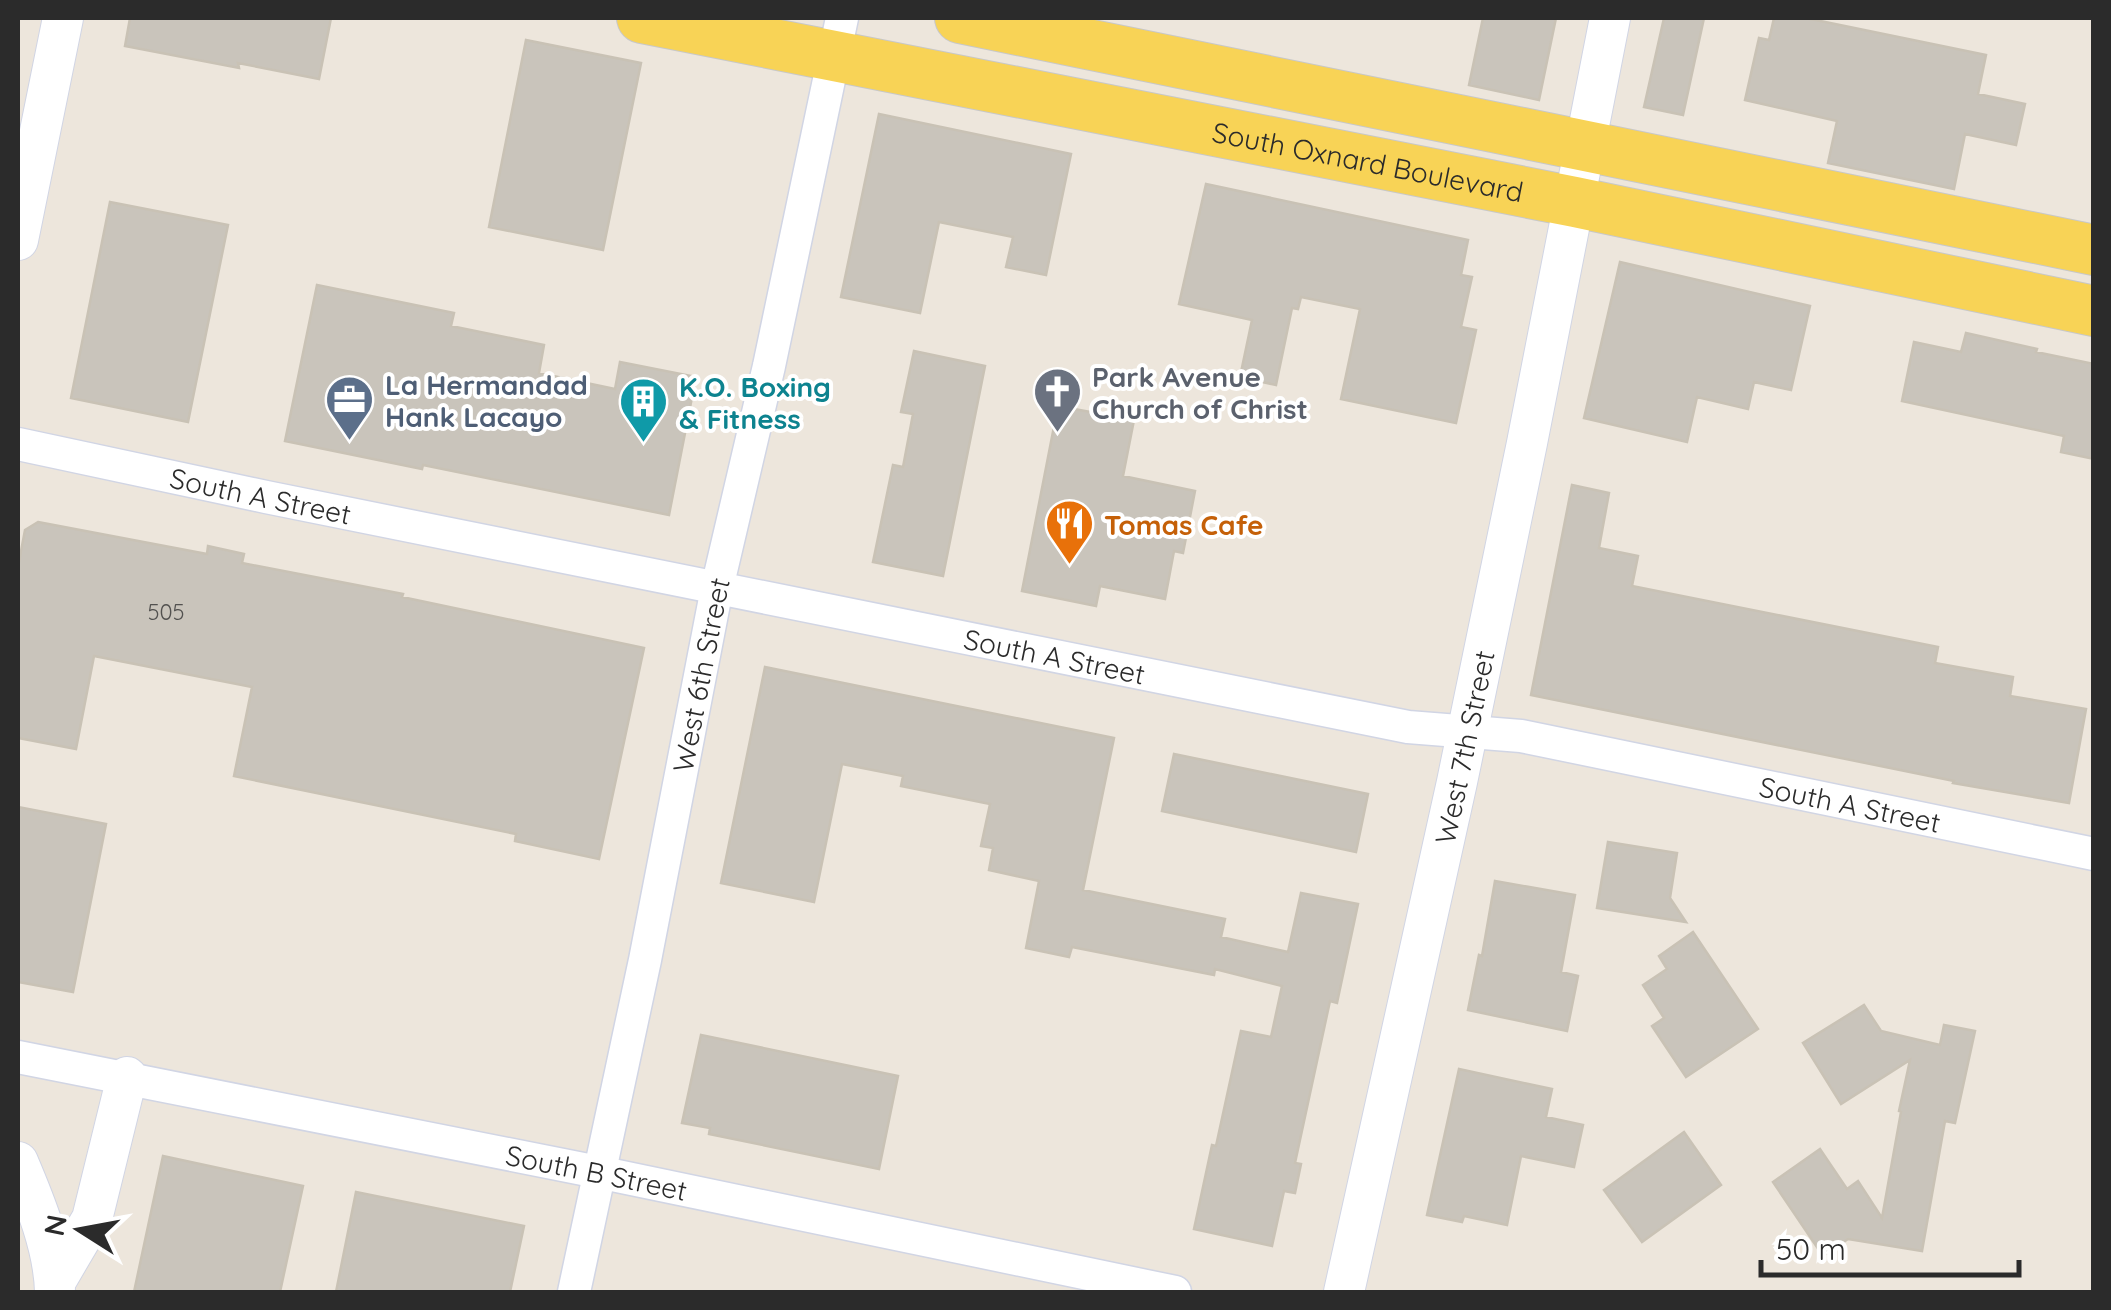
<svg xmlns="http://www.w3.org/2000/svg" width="2111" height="1310" font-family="Quicksand,sans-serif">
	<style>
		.building { fill: #c9c4bb; stroke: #c9c2b5; stroke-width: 2.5 }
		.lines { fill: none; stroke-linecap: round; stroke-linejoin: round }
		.minor-casing { stroke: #d1d5e4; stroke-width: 35 }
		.tertiary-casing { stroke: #d1d5e4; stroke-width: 42 }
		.primary-casing { stroke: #c8c8c8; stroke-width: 52 }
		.minor { stroke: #fff; stroke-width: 32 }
		.tertiary { stroke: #fff; stroke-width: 40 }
		.primary { stroke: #f8d356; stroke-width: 50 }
		.labels { text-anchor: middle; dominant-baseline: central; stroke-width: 8; stroke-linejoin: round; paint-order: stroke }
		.number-label { font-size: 22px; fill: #52514f }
		.street-label { font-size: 28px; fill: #2b2b2b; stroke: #fff }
		.worship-label { font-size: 28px; font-weight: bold; fill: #5b616d; stroke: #fff; text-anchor: start }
		.service-label { font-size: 28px; font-weight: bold; fill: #4e5e75; stroke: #fff; text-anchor: start }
		.culture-label { font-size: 28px; font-weight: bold; fill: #0d838f; stroke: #fff; text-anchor: start }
		.food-label { font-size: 28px; font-weight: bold; fill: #c56008; stroke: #fff; text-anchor: start }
	</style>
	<rect width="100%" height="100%" fill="#ede6dc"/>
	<path class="building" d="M130,18h201l-12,61 -81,-16 1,5 -114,-22z
		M1483,18h73l-17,82 -70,-15z
		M1664,18h40l-21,97 -39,-8z
		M1774,18h32l180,37 -8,39 47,10 -9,41 -51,-11 -11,55 -126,-26 9,-42 -92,-21 14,-62 10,2z
		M526,40l115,23 -38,187 -114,-23z
		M879,114l192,40 -25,121 -40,-8 7,-30 -74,-15 -19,91 -79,-16z
		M1206,184l262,56 -7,35 11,2 -11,50 15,3 -20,93 -115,-24 19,-90 -59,-12 -3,12 -6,-1 -16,77 -36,-8 12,-57 -73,-16z
		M110,202l118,23 -40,197 -117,-24z
		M1620,262l190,44 -19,84 -37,-8 -6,27 -51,-12 -10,45 -103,-24z
		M317,285l137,28 -3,13 93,19 -5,28 76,16 5,-27 76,15 -27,138 -246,-50 -1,4 -137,-28z
		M1966,333l71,16 -1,3 58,12v95l-33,-7 3,-16 -162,-35 12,-59 47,10z
		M914,351l71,15 -42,210 -70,-14 20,-97 10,2 10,-53 -12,-2z
		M1058,406l76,14 -11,56 72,15 -12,62 -9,-2 -9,48 -65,-13 -4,20 -74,-15z
		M1572,485l37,8 -10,55 39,8 -6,30 306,61 -3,16 78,14 -3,19 76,13 -17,94 -116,-20 1,-2 -423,-86z
		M38,522l169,32 1,-8 36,8 -2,9 161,31 -1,3 242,51 -45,211 -84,-18 1,-7 -282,-58 18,-89 -158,-31 -18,93 -58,-11v-171l7,-37z
		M765,667l349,71 -31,152 142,29 -4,18 67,15 13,-59 57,11 -21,99 -7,-2 -35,162 6,1 -6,29 -11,-2 -12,55 -78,-17 18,-84 4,1 25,-115 30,6 11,-51 -67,-17 -1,6 -142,-28 -3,10 -43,-9 13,-67 -50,-11 4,-22 -12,-2 9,-42 -89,-18 2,-10 -61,-12 -28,138 -93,-19z
		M1174,754l194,40 -12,58 -194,-41z
		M18,807l88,17 -33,168 -55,-10z
		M1608,842l69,11 -7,45 16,24 -89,-14z
		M1495,881l80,14 -14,77 17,4 -11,55 -99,-21 11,-55 3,1z
		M1693,932l65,97 -72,48 -34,-51 12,-8 -21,-33 24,-16 -8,-13z
		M1864,1005l17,26 59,14 4,-20 31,6 -20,92 -10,-2 -23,130 -74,-12 -25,17 -50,-74 47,-33 27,40 11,-8 24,37 19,-106 -2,-1 11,-51 -69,44 -38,-61z
		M701,1035l197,41 -19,93 -170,-35 1,-6 -28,-5z
		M1459,1069l93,20 -6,28 37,8 -9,42 -53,-11 -14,69 -43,-9 -2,6 -35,-7z
		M1684,1132l37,53 -79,57 -38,-52z
		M163,1156l140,30 -23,106h-146z
		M356,1192l168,34 -14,66h-174z"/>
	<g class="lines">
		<defs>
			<g id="minor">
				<path id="s1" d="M18,444l248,53 1142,230 113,9 573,118"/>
				<path id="s2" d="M18,1057l580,115 577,120"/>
				<path id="s3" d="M574,1292l71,-332 72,-372 52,-222 73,-348"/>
			</g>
			<g id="tertiary">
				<path d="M18,240l45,-222"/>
				<path d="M18,1162c17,40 36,86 37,130"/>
				<path d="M55,1282l37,-63 35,-142"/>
				<path id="s4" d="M1344,1292l113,-510 70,-339 83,-425"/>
			</g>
			<g id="primary">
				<path id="s5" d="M642,18l933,184 519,109"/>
				<path d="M960,18l1134,232"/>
			</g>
		</defs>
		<use href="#minor" class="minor-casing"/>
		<use href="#tertiary" class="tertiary-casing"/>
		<use href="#primary" class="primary-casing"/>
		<use href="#minor" class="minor"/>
		<use href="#tertiary" class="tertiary"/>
		<use href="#primary" class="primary"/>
	</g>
	<defs>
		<symbol id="church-pin" viewBox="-11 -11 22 30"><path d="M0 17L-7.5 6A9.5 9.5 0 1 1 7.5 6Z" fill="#6b7280" stroke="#fff"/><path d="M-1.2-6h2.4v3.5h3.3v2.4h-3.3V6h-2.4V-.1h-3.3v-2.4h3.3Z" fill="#fff"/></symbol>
		<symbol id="office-pin" viewBox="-11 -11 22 30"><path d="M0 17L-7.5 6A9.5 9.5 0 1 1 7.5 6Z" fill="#5c6f8a" stroke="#fff"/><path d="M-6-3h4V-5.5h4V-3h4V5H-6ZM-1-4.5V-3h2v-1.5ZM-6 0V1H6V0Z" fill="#fff"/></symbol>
		<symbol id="building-pin" viewBox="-11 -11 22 30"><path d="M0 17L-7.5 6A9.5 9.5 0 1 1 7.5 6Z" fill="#0f9aa8" stroke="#fff"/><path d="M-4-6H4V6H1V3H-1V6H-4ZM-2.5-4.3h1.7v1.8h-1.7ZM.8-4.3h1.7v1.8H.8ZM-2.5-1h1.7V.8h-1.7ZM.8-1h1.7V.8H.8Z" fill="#fff"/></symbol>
		<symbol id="restaurant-pin" viewBox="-11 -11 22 30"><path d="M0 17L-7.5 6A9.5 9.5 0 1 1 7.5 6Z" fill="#e8710a" stroke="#fff"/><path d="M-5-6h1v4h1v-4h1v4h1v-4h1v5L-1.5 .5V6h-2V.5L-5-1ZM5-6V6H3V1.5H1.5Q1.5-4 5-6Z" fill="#fff"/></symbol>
	</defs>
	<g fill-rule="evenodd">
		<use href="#church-pin" x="1030" y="364" width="55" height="75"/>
		<use href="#office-pin" x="322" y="372" width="55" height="75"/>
		<use href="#building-pin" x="616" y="374" width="55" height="75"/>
		<use href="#restaurant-pin" x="1042" y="496" width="55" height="75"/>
	</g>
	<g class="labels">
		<g class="number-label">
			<text x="166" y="612">505</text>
		</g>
		<g class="street-label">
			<text stroke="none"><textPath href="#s5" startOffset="740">South Oxnard Boulevard</textPath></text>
			<text stroke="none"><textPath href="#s1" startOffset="248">South A Street</textPath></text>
			<text stroke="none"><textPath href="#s1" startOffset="1058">South A Street</textPath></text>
			<text stroke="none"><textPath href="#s3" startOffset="630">West 6th Street</textPath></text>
			<text stroke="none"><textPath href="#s4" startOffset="558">West 7th Street</textPath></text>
			<text stroke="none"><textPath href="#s1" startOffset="1868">South A Street</textPath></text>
			<text stroke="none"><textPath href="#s2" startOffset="590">South B Street</textPath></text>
		</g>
		<g class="worship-label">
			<text x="1092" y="376">Park Avenue<tspan x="1092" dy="32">Church of Christ</tspan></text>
		</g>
		<g class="service-label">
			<text x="385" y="384">La Hermandad<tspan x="385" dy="32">Hank Lacayo</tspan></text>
		</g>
		<g class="culture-label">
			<text x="679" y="386">K.O. Boxing<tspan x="679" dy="32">&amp; Fitness</tspan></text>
		</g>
		<g class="food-label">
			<text x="1104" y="524">Tomas Cafe</text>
		</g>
	</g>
	<rect width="2111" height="1310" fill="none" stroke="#2b2b2b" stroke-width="40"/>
	<g transform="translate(80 1230) rotate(281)" stroke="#ffffff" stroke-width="8" paint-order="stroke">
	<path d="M0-8L18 38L0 25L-18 38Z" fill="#2b2b2b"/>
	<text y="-15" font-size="28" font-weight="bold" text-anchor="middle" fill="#2b2b2b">N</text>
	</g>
	<path d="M1761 1260v15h258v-15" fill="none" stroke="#2b2b2b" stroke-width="5"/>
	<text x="1776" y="1260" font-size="30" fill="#2b2b2b" stroke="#ffffff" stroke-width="8" paint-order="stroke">50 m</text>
</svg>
